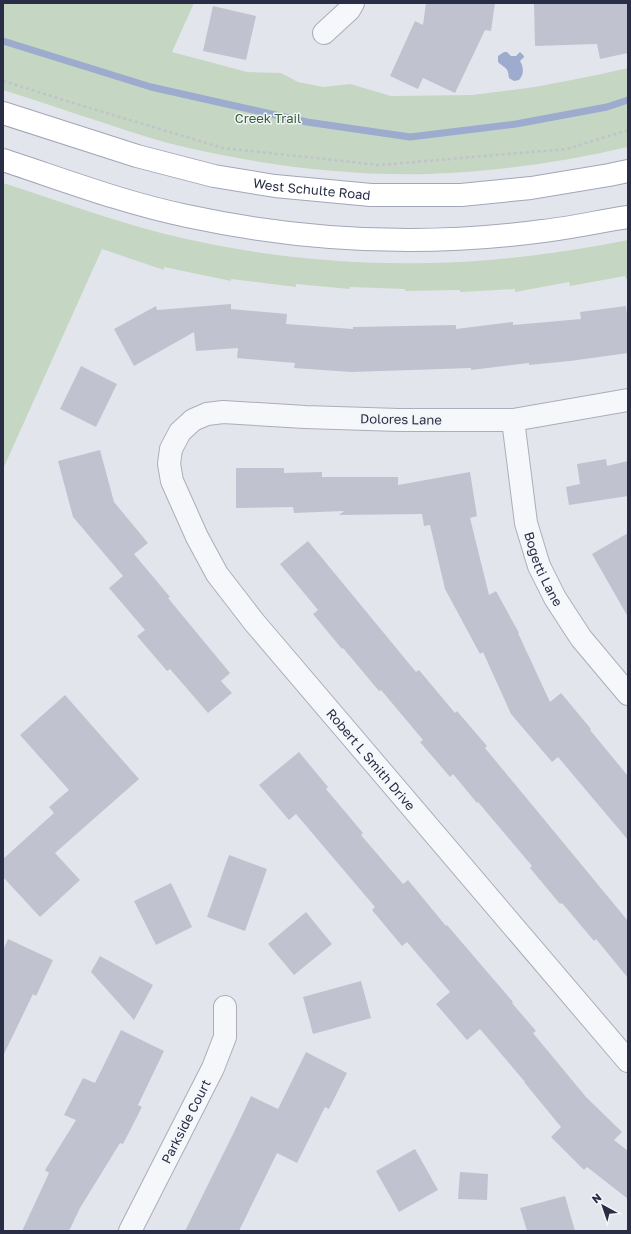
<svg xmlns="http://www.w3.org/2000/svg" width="631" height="1234" font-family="'Golos Text',sans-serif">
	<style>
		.green { fill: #c5d6c3 }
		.water { fill: #9cabce }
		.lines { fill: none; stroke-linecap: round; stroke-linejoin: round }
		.stream { stroke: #9cabce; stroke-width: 7 }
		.building { fill: #c0c3cf }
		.minor-casing { stroke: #abaeba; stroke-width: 24 }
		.major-casing { stroke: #a1a6b9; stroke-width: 24 }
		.path { stroke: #c1c3cb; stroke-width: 2.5; stroke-dasharray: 3 3; stroke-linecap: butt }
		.minor { stroke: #f6f7fa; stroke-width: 22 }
		.major { stroke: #fff; stroke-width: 22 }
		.labels { text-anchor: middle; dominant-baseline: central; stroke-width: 3; stroke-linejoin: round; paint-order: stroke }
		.park-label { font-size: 13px; fill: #366235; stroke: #f3f4f9 }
		.street-label { font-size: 13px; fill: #292e46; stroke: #f3f4f9 }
	</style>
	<rect width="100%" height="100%" fill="#e3e5ec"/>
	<path class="green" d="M3,3h191l-22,49 75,20 34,1 17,9 25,5 27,-3 41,12 81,-1 63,-8 62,-12 31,-7v79c-66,15 -132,25 -200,27 -87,2 -176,-10 -260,-31 -30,-8 -59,-19 -89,-28 -25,-9 -51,-17 -76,-25z
		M3,183c54,17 107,37 162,51 85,21 175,31 263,29 67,-1 134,-10 200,-23v38l-2,1 -1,-3 -55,10 -1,-4 -54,10v-3l-55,3v-2l-55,1v-2l-55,-2v2l-54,-5v3l-65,-8v2l-67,-14v3l-62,-21 -99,220z"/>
	<path class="water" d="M504,52h3l4,4h5l4,-4 4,4v1l-4,4c4,6 4,14 -1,19l-5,1 -5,-3c-1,-12 -4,-9 -11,-16v-6z"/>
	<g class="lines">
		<path class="stream" d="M3,41l148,46 156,35 103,15 106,-13 91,-17 21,-7"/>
	</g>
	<path class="building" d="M426,3h69l-4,28 -6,-1 -30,63 -32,-15 -5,11 -28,-13 25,-55 8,4z
		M588,3h40v50l-28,6 -3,-15 -62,2 -1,-42z
		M213,6l43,10 -10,44 -43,-9z
		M231,304v5l56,5 -1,10 67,5v-2l103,-2v4l57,-7v3l68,-6 -1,-7 46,-6 2,17v30l-58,8 -41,4v-2l-58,7v-2l-120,4 -57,-4 1,-5 -58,-5 1,-10 -42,3 -2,-19 -60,34 -20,-37 42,-23 1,4z
		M81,366l36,18 -21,43 -36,-18z
		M100,450l14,52 34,41 -14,11 36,43 -2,1 62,75 -9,8 11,12 -24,20 -38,-44 -3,2 -30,-35 8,-6 -36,-42 14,-12 -50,-59 -15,-56z
		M606,459l1,7 21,-5v35l-59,9 -3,-18 14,-3 -3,-20z
		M236,468h48v5l38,-1v5h76v8l72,-13 7,44 -7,2 19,77 7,-4 23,42h-1l32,69 11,-9 30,36 -1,1 38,46v64l-70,-83 -6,5 -41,-48 -28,-62 -3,2 -35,-65 -15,-64 -6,1 -2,-12 -83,1 5,-4 -50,2 -1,-6 -57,1z
		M628,533v84l-36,-63z
		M308,541l108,131 3,-2 36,43 2,-2 30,35 -2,2 143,173v57l-32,-39 -2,2 -32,-38 -2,1 -30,-36 2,-2 -54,-64 -1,1 -24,-29 -3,3 -30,-35 3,-2 -42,-50 -2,1 -36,-43 -1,1 -29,-35 5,-4 -38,-46z
		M65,695l74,84 -84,74 25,27 -40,37 -37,-40v-18l51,-46 -5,-6 20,-17 -49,-55z
		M299,752l29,35 -2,2 37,44 -2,2 42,49 5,-4 38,46 1,-1 66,77 -1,1 24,28 -3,2 53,64 36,35 -8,8 14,11v48l-41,-32 -3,3 -33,-33 10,-10 -37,-45h1l-45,-53 -13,11 -31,-36 14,-12 -43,-50 -5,4 -30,-36 3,-3 -79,-93 -7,6 -30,-35z
		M229,855l38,14 -22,62 -38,-14z
		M171,883l21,44 -36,18 -22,-44z
		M306,912l26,32 -38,31 -26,-31z
		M8,939l45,21 -17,36 -3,-2 -30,62v-106z
		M100,956l53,29 -19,35 -43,-48z
		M361,981l10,37 -58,16 -10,-37z
		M121,1030l43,21 -26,54 4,2 -19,37 -3,-1 -40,65 -11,23h-47l27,-58 -4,-3 31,-50 -12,-5 19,-37 12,5z
		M306,1052l41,21 -18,36 -4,-2 -28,56 -20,-10 -38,78h-54l49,-99 17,-36 27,13z
		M415,1149l23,41 -39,22 -23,-41z
		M460,1172l28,2 -1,26 -29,-1z
		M565,1196l10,35h-48l-7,-23z"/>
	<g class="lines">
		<defs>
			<g id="minor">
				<path d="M324,33l25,-23 4,-7"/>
				<path id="s1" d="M628,400l-115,20h-114l-94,-3 -82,-5 -16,2 -14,6 -13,12 -9,17 -2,15 3,17 25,56 20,37 37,48 374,439"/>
				<path id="s2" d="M513,420l13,103 13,43 16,32 26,40 47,56"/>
				<path id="s3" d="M130,1231l83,-163 12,-31v-30"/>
			</g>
			<g id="major">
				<path id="s4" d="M3,113l134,43 77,20 61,10 96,9h90l70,-7 78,-13 19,-4"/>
				<path d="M3,160c61,20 121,43 184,56 116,25 238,31 356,15 28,-3 57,-10 85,-14"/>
			</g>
		</defs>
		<use href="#minor" class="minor-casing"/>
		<use href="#major" class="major-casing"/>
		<path class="path" d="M3,81l90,28 130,39 156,17 188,-16 61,-19"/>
		<use href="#minor" class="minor"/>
		<use href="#major" class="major"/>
	</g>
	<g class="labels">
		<g class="park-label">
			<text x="268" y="118">Creek Trail</text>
		</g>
		<g class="street-label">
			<text stroke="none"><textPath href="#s4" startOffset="319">West Schulte Road</textPath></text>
			<text transform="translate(401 419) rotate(1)">Dolores Lane</text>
			<text stroke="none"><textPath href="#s2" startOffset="153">Bogetti Lane</textPath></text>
			<text stroke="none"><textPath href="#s1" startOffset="852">Robert L Smith Drive</textPath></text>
			<text stroke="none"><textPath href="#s3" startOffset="123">Parkside Court</textPath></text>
		</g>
	</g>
	<rect width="631" height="1234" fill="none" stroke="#292e46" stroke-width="8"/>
	<g transform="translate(603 1206) rotate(320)" stroke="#f3f4f9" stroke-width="3" paint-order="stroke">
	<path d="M0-3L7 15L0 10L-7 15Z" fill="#292e46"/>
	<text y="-6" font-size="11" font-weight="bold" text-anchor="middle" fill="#292e46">N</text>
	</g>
</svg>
